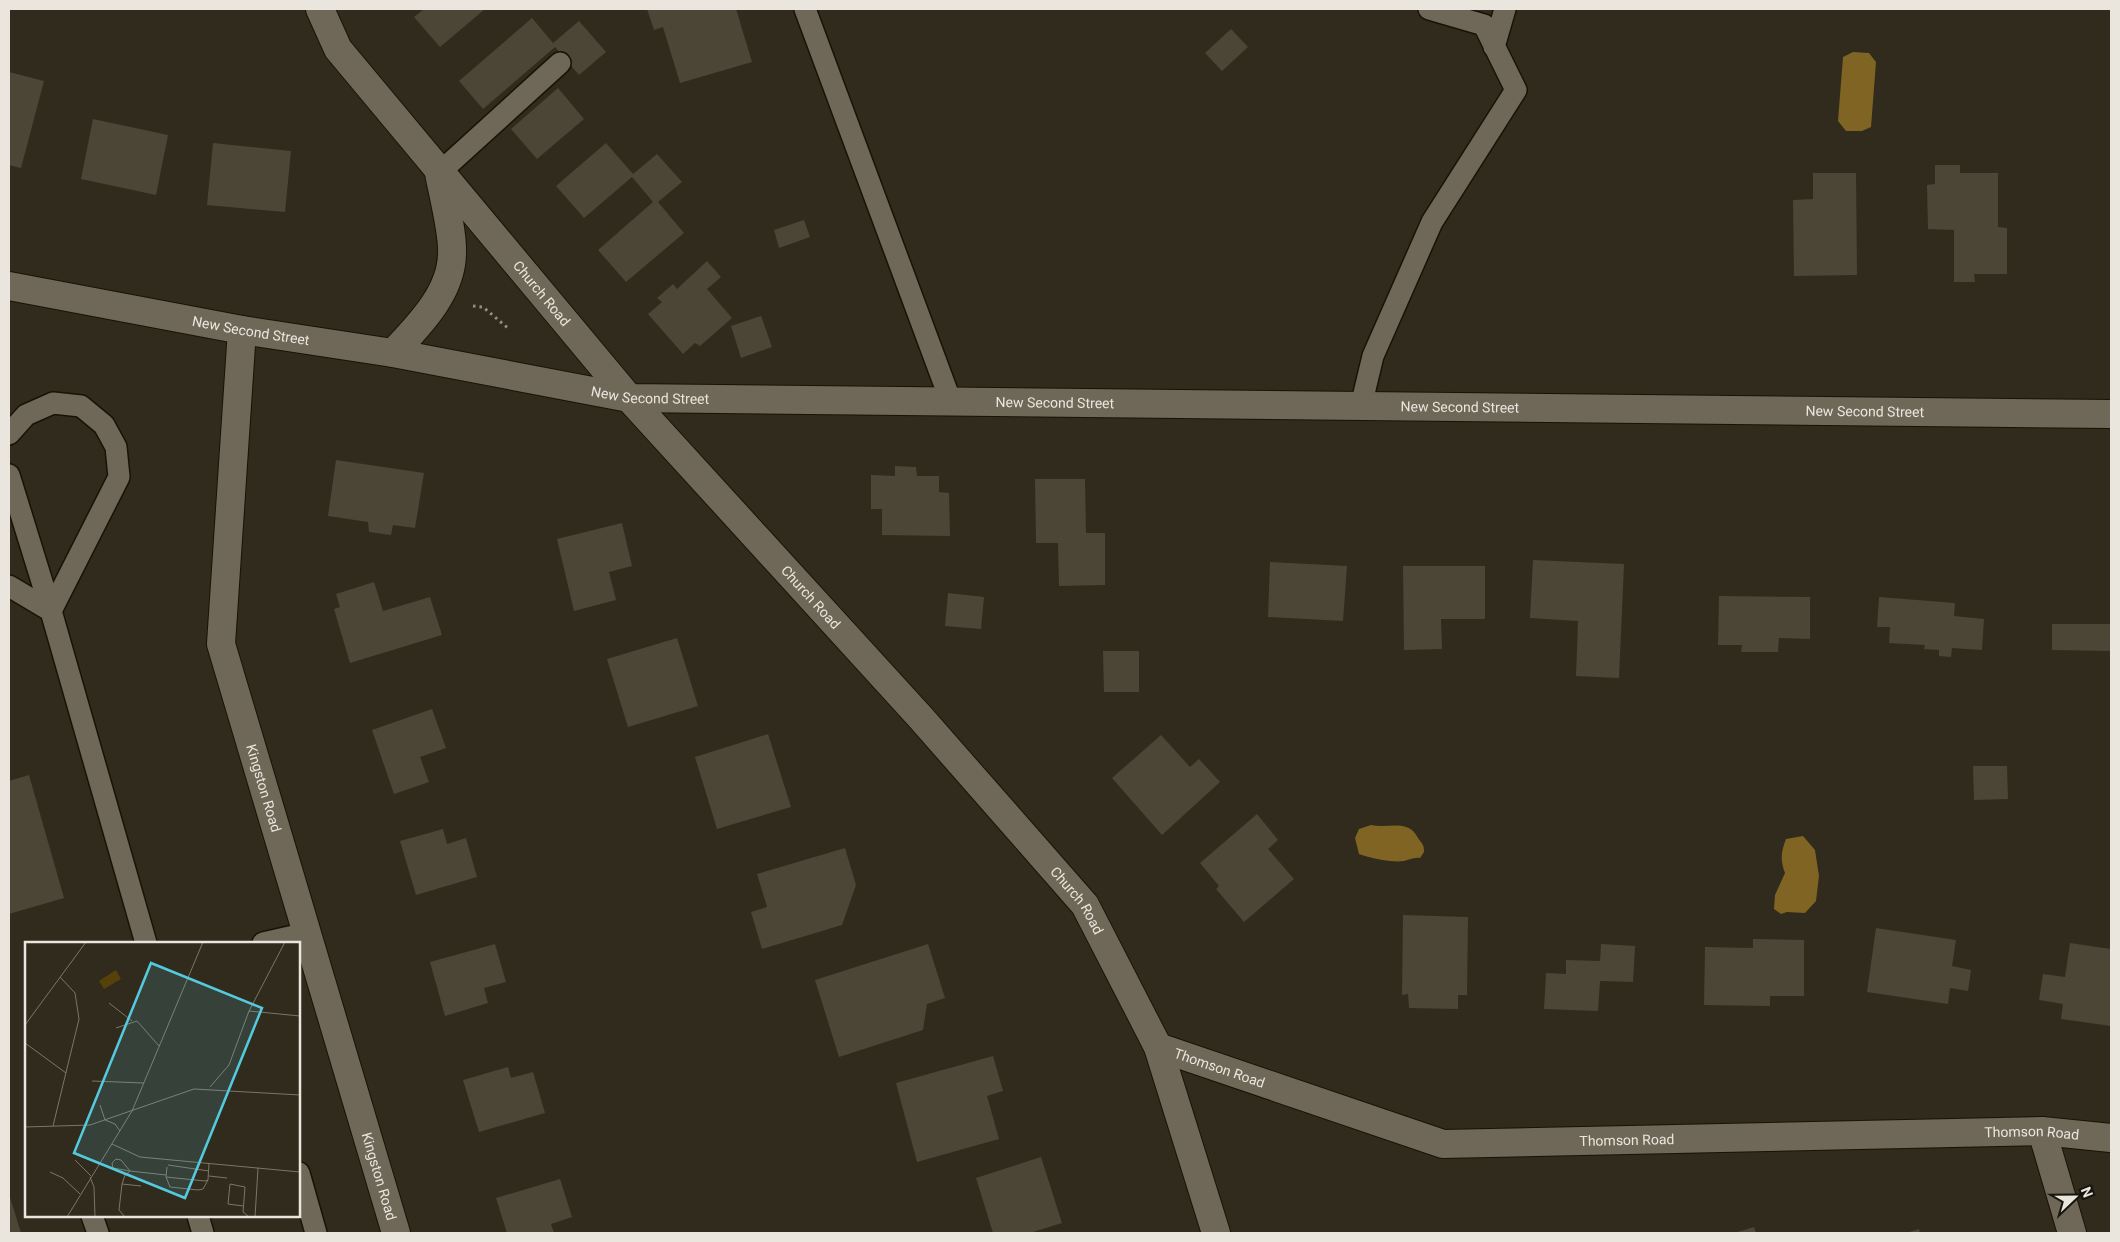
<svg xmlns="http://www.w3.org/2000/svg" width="2120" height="1242" font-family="Roboto,sans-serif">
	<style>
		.water { fill: #7f6423 }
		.building { fill: #4c4637 }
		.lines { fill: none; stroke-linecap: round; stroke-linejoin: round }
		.service-casing { stroke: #191306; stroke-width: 24 }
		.minor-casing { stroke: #191306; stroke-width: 30 }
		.tertiary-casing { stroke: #191306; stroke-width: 30 }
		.path { stroke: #938f83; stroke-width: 3; stroke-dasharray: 2.5 4; stroke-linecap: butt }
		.service { stroke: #6f6758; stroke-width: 21 }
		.minor { stroke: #6f6758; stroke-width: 28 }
		.tertiary { stroke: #6f6758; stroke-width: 28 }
		.labels { text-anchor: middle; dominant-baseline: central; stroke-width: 4; stroke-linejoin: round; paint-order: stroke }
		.street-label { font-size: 14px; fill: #eae6dd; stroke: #16140d }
		.inset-road { fill: none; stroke: #7b766a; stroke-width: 1 }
		.view { fill: #54cade; fill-opacity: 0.15; stroke: #54cade; stroke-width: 2.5 }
		.inset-edge { fill: none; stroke: #eae6dd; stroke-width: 2.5 }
	</style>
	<rect width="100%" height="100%" fill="#312b1d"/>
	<path class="water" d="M1853,52l16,1 7,9 -5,65 -9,4h-16l-8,-10 5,-64z
		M1371,825c18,4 37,-7 47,13 4,6 6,6 6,14l-4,6c-7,-1 -10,2 -16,3 -11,2 -35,-3 -45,-7l-4,-16 4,-9z
		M1803,836l12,14 4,26 -3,25 -11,12 -18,-1 -6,2 -7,-5 1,-14 10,-22c-5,-13 -4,-21 1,-34z"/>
	<path class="building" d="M424,9h61l-45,38 -26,-30z
		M647,9h89l16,53 -72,21 -17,-56 -9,3z
		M532,18l21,25 26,-22 27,31 -27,23 -24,-28 -72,62 -24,-28z
		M1231,29l17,18 -26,24 -17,-18z
		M9,72l35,9 -23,87 -12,-3z
		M558,88l26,31 -47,40 -26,-30z
		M93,119l75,16 -12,60 -75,-16z
		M213,143l78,8 -6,61 -78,-7z
		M606,143l27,31 24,-20 25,28 -24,20 26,31 -58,49 -28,-32 55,-48 -21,-25 -48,41 -28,-32z
		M1935,165h25v8h38v54l9,1v46h-33l1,8h-21v-52l-26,-1 -1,-44 8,-1z
		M1813,173h43l1,102 -63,1 -1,-76 20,-1z
		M804,220l6,17 -31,11 -5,-18z
		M707,261l14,16 -14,12 25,29 -32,28 -5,-3 -12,11 -35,-40 14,-12 -5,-4 16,-14 4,5z
		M761,316l11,31 -31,11 -10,-32z
		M336,460l88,13 -9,55 -22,-3 -2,10 -22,-3 -1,-10 -40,-6z
		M895,466l21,1 1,9h22v16l10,1 1,43 -68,-1v-26h-11v-34l24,1z
		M1035,479h50l1,54h19v52l-46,1 -1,-43h-22z
		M622,523l10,43 -23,6 7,28 -42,11 -17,-72z
		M1533,560l91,4 -5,114 -43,-2 2,-55 -48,-3z
		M1270,562l77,4 -4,55 -75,-4z
		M1403,566h82v53h-44l1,30 -38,1z
		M374,582l9,29 47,-14 12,38 -92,28 -16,-54 6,-2 -4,-13z
		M948,593l36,4 -3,32 -36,-3z
		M1719,596l91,1v42l-31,-1 -1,14h-37l1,-7h-24z
		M1879,597l76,6 -1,13 30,3 -2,31 -30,-2 -1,9 -12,-1v-6l-15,-1 1,-4 -36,-2 1,-16h-13z
		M2052,624h59v27l-59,-1z
		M677,638l21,68 -70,21 -21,-68z
		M1103,651h36v41h-35z
		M432,709l14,39 -26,9 9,25 -35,12 -22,-64z
		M768,734l23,73 -74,22 -22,-72z
		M1161,735l29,32 9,-8 21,23 -58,53 -50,-57z
		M1973,766h34l1,33 -34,1z
		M29,775l35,123 -55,16v-133z
		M1257,814l21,26 -10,9 26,30 -50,43 -28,-33 3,-3 -19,-23z
		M443,829l4,15 19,-6 11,39 -61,18 -16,-54z
		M845,848l11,37 -14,40 -80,24 -11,-37 16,-5 -10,-33z
		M1403,915l65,2 -1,78h-9v14l-49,-1 -1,-14 -6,1z
		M1876,928l80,12 -4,26 19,4 -3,21 -18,-3 -2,16 -81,-12z
		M1753,939l51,1v56h-34v10l-66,-1 1,-58 48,1z
		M2070,943l41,6v77l-50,-7 2,-15 -24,-4 4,-26 22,3z
		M495,944l11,38 -22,6 4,15 -43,13 -15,-54z
		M928,944l17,54 -18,6 -4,26 -84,27 -24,-77z
		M1601,944l34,2 -2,36 -33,-1 -2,30 -54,-2 2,-36 20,1v-14l34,1z
		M993,1056l10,35 -16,5 12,43 -82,23 -21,-79z
		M508,1067l3,11 22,-6 12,41 -66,19 -16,-52z
		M1041,1157l21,66 -32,10h-37l-17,-55z
		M560,1179l12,38 -21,7 3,9h-47l-11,-35z
		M9,1194l12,39h-12z
		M1754,1227l2,6h-22z
		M1919,1229l1,4h-14z"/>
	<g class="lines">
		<defs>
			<path id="service" d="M805,9l146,393
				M1494,47l11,-38
				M439,173l121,-110
				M1361,406l12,-50 59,-134 84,-132 -32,-65 -55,-16
				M9,434l17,-19 27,-12 28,3 23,19 12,22 3,30 -68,134
				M9,475l42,136
				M9,586l42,25 95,332
				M263,943l44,-10
				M299,1173l17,60
				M92,1216l6,17
				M198,1216l5,17"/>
			<g id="minor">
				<path id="s1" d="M242,330l-21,314 175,589"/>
				<path id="s2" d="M1158,1047l285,97 599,-13 69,7"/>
				<path d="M2042,1131l30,102"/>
			</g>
			<g id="tertiary">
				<path id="s3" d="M320,9l18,40 291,349 292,320 164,187 73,142 58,186"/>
				<path id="s4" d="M9,286l233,44 151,23 236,45 1482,16"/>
				<path d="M393,353c25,-27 59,-60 59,-100 1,-21 -9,-58 -13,-80"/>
			</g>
		</defs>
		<use href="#service" class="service-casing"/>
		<use href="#minor" class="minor-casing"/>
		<use href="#tertiary" class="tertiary-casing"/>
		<path class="path" d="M473,306l10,1 26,22"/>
		<use href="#service" class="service"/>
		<use href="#minor" class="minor"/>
		<use href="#tertiary" class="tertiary"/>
	</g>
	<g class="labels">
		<g class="street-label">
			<text stroke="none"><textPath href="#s3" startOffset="362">Church Road</textPath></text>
			<text stroke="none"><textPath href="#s4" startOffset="246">New Second Street</textPath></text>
			<text stroke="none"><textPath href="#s4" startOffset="651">New Second Street</textPath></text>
			<text stroke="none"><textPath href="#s4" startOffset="1056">New Second Street</textPath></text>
			<text stroke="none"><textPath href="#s4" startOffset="1461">New Second Street</textPath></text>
			<text stroke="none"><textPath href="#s4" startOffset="1866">New Second Street</textPath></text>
			<text stroke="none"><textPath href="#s3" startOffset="768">Church Road</textPath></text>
			<text stroke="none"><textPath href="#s1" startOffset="465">Kingston Road</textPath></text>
			<text stroke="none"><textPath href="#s3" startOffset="1172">Church Road</textPath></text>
			<text stroke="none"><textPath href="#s2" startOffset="65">Thomson Road</textPath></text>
			<text stroke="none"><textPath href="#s2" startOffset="890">Thomson Road</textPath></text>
			<text stroke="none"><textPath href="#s2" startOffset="485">Thomson Road</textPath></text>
			<text stroke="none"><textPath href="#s1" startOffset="870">Kingston Road</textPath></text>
		</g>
	</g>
	<g transform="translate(25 942)">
		<rect width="275" height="275" fill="#312b1d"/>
		<path d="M91,28l5,9 -17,10 -5,-8z" fill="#56410a"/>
		<path class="inset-road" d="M84,61l23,18M224,69l51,5M0,83l61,-83M91,86l21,-7 22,25M0,101l41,30M67,139l52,2M185,145l19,-22 20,-54 36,-69M75,163l5,15 10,4 5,7M28,184l26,-107 -4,-26 -15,-16M0,185l65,-2 104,-36 106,6M87,202l28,13 160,15M91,217l5,1 9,11 -17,-3 -1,-5zM50,218l16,16M143,223l41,6M142,225l-1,10 39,4 3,-1 1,-17M25,230l13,6 17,16M184,234l18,2M65,235l4,10 1,30M141,235l4,10 28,3 5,-1 5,-9M97,242l-3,26 6,7M116,244l-19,-2 3,-9 5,-4 36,4M218,264l-15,-2 2,-20 15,3 -2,25 6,5M42,275l65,-106 71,-169M230,275l3,-49"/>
		<path class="view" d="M126,21l111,45 -77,190 -111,-45z"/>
		<rect width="275" height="275" class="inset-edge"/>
	</g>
	<rect width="2120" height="1242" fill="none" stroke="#eae6dd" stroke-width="20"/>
	<g transform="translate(2075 1197) rotate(68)" stroke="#16140d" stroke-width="4" paint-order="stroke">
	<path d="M0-4L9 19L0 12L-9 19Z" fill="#eae6dd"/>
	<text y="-8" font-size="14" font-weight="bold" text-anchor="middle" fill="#eae6dd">N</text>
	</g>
</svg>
